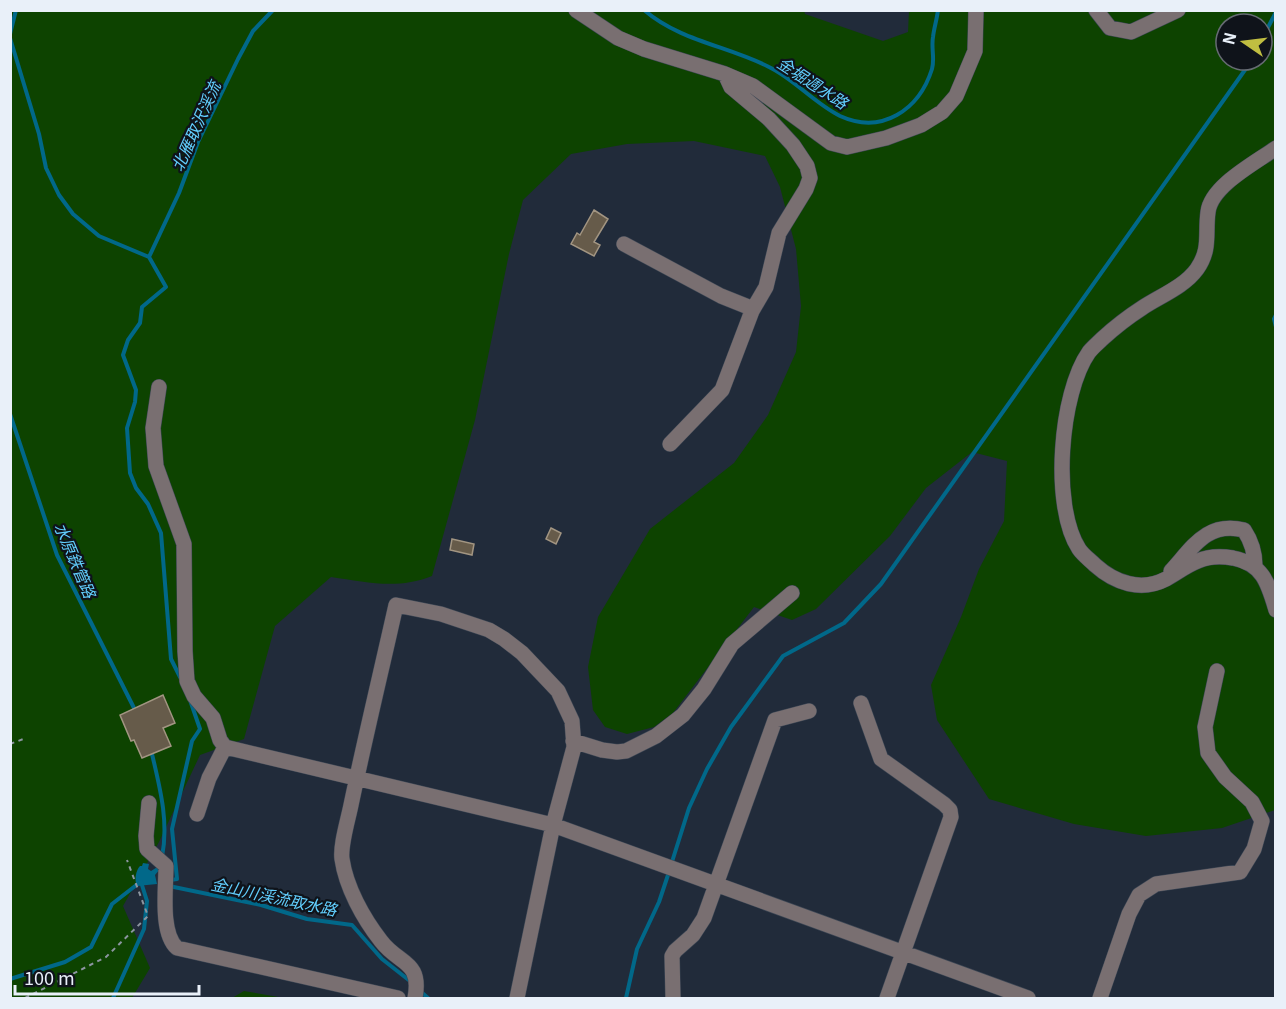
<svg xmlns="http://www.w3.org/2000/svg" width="1286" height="1009" font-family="Georgia,'Noto Sans JP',serif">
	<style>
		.green { fill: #0d4300; fill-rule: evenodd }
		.water { fill: #016889 }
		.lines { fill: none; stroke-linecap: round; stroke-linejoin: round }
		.stream { stroke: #016889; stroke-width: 4 }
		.building { fill: #665b4a; stroke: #a29582; stroke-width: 1.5 }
		.minor-casing { stroke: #3d4755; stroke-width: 16 }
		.path { stroke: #8c95a0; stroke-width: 2; stroke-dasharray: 4.5 4.5; stroke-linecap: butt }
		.minor { stroke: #796f71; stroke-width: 15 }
		.labels { text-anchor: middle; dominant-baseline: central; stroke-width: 4.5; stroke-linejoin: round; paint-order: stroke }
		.water-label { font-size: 16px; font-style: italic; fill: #62cefd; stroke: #0f131a }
	</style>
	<rect width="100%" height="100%" fill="#212b3a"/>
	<path class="green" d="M804,10l1,4 78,27 25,-9 1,-21h366v799l-53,18 -76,8 -72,-12 -85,-25 -52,-79 -6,-35 30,-68 18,-48 25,-48 3,-60 -35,-9 -46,36 -36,48 -74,73 -24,11 -38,-13 -81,106 -19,14 -27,7 -22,-7 -12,-17 -5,-43 10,-50 52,-88 84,-66 34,-48 28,-63 5,-46 -5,-57 -16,-62 -15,-31 -71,-15 -67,3 -56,10 -48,46 -14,54 -34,166 -43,156c-35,14 -65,6 -101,1l-56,49 -31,113 -44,16 -41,87 -36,64 27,62 -18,30h-121l-1,-987zM1226,24h36v36h-36z
		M244,991l40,7h-52z"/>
	<path class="water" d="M143,863l6,1 -1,5 3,2 8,-5 2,2 -6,7 2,9 -20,2c-3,-6 -1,-16 3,-20h2z"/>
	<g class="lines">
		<path class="stream" d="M644,10c36,31 84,36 125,57 25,12 45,36 71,49 42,19 79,-6 92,-47 3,-10 -1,-21 1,-32 1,-9 4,-18 5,-27
			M10,34l6,-24
			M10,38l29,96 7,34 13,27 14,19 26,22 50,21 17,30 -24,20 -2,16 -12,17 -5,15 13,35 -1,12 -8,26 3,45 6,15 12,16 13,29 10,126 9,18
			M1262,39l14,-27
			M149,257l30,-64 19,-51 40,-83 15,-28 20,-21
			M1276,315l-2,4 2,8
			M10,414l47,141 77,153
			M152,754c8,34 17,68 10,103
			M671,865l18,-57 18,-39 24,-42 52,-71 61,-33 37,-39 371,-524
			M170,880l7,-1 -5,-50 20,-88 8,-12 -10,-29
			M169,886l92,19 46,14 45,6 30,34 28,22
			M10,979l55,-17 26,-15 21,-43 27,-21
			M420,991l8,7
			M113,998l31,-69 3,-28 -6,-19
			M626,998l11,-49 22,-47 10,-30"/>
	</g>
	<path class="building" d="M594,210l14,9 -14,23 6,3 -6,11 -23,-12 6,-11 3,2z
		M551,528l10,5 -5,11 -10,-5z
		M452,539l22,5 -2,11 -22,-5z
		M163,695l12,28 -12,5 8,18 -29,12 -8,-18 -3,1 -11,-26z"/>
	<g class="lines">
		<defs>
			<path id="minor" d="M576,10l42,28 26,11 81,25 28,12 78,57 16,4 39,-9 35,-13 21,-13 14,-16 19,-45 1,-41
				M1096,10l14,18 21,4 47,-22
				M1276,148c-21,15 -65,38 -68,64 -3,22 3,37 -11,57 -13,18 -37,27 -55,39 -14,9 -28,20 -40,31 -4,4 -9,8 -13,13 -29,41 -38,154 -10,197 4,6 11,11 16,16 20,18 46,27 71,14 11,-6 21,-14 32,-18 11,-5 23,-5 35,-3 30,6 35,25 43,52
				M624,244l97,52 25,10 6,5
				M159,387l-6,41 3,38 28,78 1,107 2,30 7,15 19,22 7,22 5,7 -16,31 -12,36
				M670,444l52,-54 30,-79 14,-24 13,-54 27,-44 4,-11 -3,-12 -14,-21 -24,-26 -38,-32 -6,-13
				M1171,571c22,-24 36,-50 73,-41 8,12 11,22 11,36
				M861,703l20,56 63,45 6,6 1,7 -64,181
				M573,741l29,9 15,2 9,-1 30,-15 27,-21 21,-26 28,-45 60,-51
				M225,747l328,78 475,173
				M149,803l-3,33 1,13 19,17c0,22 -6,67 11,82l221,50
				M415,998c7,-38 -16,-33 -34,-57 -18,-23 -35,-54 -39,-82 -2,-13 6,-39 9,-54 14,-67 30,-133 45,-200l45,9 48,16 15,9 18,14 36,38 14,30 2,26 -21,78 -36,173
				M673,998l-1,-42 3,-5 18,-16 11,-17 71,-198 34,-9
				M1100,998l29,-84 10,-19 17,-11 84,-12 14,-23 8,-28 -10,-19 -27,-25 -17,-24 -3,-26 12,-56"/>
		</defs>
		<use href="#minor" class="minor-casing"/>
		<path class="path" d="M10,744l16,-6
			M25,998l81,-41 42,-41 -21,-56"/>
		<use href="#minor" class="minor"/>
	</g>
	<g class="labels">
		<g class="water-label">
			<text transform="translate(813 82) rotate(33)">金堀週水路</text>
			<text transform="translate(195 126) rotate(-66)">北雁取沢渓流</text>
			<text transform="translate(76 560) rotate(67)">水原鉄管路</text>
			<text transform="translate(274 896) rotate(12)">金山川渓流取水路</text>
		</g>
	</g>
	<rect width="1286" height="1009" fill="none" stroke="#e9f0f9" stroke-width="24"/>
	<g transform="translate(1244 42) rotate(284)"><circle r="28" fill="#0f131a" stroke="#666b73" stroke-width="1.5"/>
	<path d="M0-4.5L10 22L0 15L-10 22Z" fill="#c0be41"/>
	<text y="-9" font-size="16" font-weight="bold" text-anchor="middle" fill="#e9f0f9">N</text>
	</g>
	<path d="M15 985v9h184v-9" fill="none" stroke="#e9f0f9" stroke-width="3"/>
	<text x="24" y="985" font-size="18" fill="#e9f0f9" stroke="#0f131a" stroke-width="4.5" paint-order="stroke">100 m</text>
</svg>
